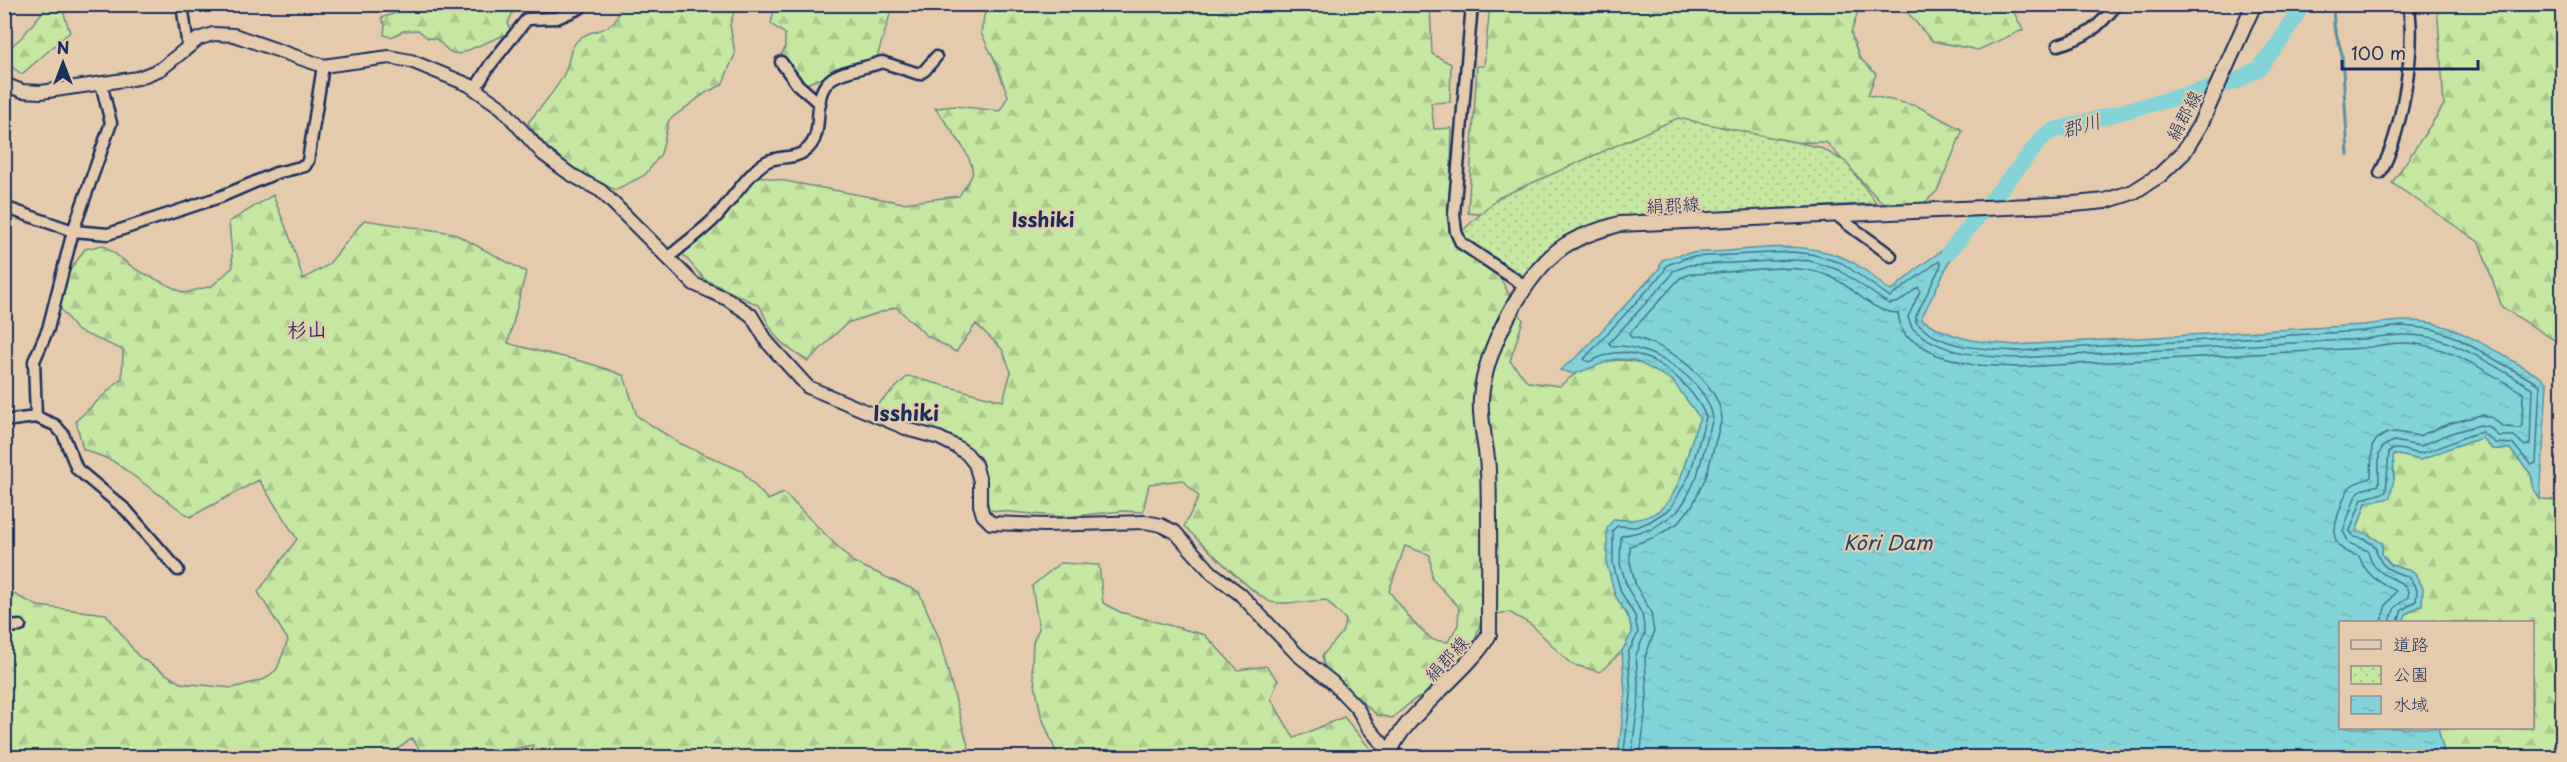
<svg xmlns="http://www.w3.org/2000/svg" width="2567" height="762" font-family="'Playpen Sans','Klee One',sans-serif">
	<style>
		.forest { fill: url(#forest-firs); stroke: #708b7f; stroke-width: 1.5; fill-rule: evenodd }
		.park { fill: url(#park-dots); stroke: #708b7f; stroke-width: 1.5 }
		.water { fill: url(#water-ripples); stroke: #5992a8; stroke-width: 1.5 }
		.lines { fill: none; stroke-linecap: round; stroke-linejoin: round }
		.shore { stroke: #44718f; stroke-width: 1.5 }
		.stream { stroke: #5992a8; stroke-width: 3 }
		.river { stroke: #82d4d9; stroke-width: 16 }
		.minor-casing { stroke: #1b2f5e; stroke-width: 15 }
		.tertiary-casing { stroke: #1b2f5e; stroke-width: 16 }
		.secondary-casing { stroke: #1b2f5e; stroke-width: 18 }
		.minor { stroke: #e5cbac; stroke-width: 10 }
		.tertiary { stroke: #e5cbac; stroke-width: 12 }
		.secondary { stroke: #e5cbac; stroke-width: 14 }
		.labels { text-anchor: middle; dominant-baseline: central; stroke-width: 4.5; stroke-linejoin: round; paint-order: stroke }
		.street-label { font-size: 18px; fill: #1b2f5e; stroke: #e5cbac }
		.water-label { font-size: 20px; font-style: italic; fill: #25406a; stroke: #e5cbac }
		.neighbourhood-label { font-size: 20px; font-weight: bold; fill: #1b2f5e; stroke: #e5cbac }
		.quarter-label { font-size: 21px; font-weight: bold; fill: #1b2f5e; stroke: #e5cbac }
	</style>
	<defs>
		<pattern id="forest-firs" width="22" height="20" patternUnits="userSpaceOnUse" patternTransform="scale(1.5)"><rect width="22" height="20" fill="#c6e7a0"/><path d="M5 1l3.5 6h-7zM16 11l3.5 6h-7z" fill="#aac68c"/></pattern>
		<pattern id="park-dots" width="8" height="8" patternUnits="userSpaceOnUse" patternTransform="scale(1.5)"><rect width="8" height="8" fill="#c6e7a0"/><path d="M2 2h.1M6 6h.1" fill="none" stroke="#aac68c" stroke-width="1.8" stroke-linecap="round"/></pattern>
		<pattern id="water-ripples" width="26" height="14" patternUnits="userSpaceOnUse" patternTransform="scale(1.5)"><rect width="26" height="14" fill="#82d4d9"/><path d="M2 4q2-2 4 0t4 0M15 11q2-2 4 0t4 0" fill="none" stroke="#70b6bd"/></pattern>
	</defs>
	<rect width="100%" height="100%" fill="#e5cbac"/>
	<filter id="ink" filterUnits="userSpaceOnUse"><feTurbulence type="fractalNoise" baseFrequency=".0167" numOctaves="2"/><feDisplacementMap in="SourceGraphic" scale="12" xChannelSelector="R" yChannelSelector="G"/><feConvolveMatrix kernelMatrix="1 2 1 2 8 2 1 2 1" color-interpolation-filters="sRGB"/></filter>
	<g filter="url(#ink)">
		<path class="forest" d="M49,4l12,1 9,27 -48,42 -17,-12v-10l17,-15z
			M402,5v-1l114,1 -8,18 2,6 -3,5 -48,20 -9,-2 -14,-13 -8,-1 -10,-8 -15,1 -12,6 -7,-2 1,-10 -4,-7 15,-5z
			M621,5h115l-6,20 5,29 -13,31 -15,7 -38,28 -8,34 -16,21 -30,15c-39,-20 -62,-29 -87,-67 12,-16 28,-32 36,-49 6,-12 4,-24 14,-34 15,-15 36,-2 43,-35z
			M775,5h118l-16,52 -74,28 -23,-28 5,-9v-14l-14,-10z
			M1000,5h430l2,49 19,10 -1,38 -19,1 3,26 18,-1 -2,71 4,32 9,20 35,23 25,46 -13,41 18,21 32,4c33,-30 76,-36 112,-6 11,9 20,25 28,38 -20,44 -16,111 -86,101l1,76 14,23 3,15 -10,18 -22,21 -29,-8 -39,-39 -23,-13 -26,4 -10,29 -43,50 -15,4 -23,19 -15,-3 -52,-46 -3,-13 20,-23 4,-13 -20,-20c-11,1 -46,5 -55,2 -16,-5 -71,-61 -87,-76l15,-29 -16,-17 -34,4 -6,28 -21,-1 -57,6 -76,-7 -9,-53 -27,-20 -81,-27 36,-34 95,25 8,-29 -9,-23 -26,-25 -20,28 -30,-17 -30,-28 -49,16 -39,38c-30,-18 -34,-23 -48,-55l-56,-27 -23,-27c21,-29 43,-63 77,-76l145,27 56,-7c4,-7 10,-14 13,-21 5,-15 -28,-54 -37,-67l20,-2 45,5 8,-15 -13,-35 -14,-28 4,-22zM1405,546l25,9 2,24 27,28 -1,18 -10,17 -15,-2 -20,-18 -24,-31z
			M1490,5h370l-9,28 8,24 17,17 -8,21 49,11 46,24 -26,61 -14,13 -42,-2 -55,-60 -122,2 -202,72 -34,-3 9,-147h7z
			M1901,5h109l13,25 -45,20 -46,-9z
			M2437,5h125v340l-60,-38 -23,-65 -87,-59 52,-78z
			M273,195l19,48 11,36 25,-14 36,-45 89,13 73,39 -18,71c39,12 78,16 116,33l13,40 42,27 63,28 26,29 16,-7 69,69 66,30 20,46 32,119h-439l1,-12 -62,12 -46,1 -13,-20 -25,19h-382v-167l33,16 68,8 32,42 42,27 53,5 32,-9 12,-10 11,-29 -30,-48 39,-53 -38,-59 -69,37 -77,-56 -30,-12 -7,-28 46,-43 1,-28 -47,-20 -20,-28 10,-26 19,-27 18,-4 34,25 47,23 28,-7 21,-19 -4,-45z
			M2482,438l10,11h18l21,25 3,16 6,9 18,1 4,-4v261h-117l-7,-29h94v-106h-129l3,-8 16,-9 -8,-33 -23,-7 -9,-10v-12l-26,-11 10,-29 28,-24 -1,-25 62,-8z
			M1060,563l39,2 4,38 17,9 85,23 33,35 28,-4 12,14 -7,19 23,39 50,-21 33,40h-319l-17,-42 -9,-47 1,-26 6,-13 -7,-43z"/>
		<path class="park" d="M1678,118l141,29 27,15 30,41 -245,14 -51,15 -56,47 -49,-30 -15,-16 38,-35z"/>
		<path class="water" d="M1962,236l-41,83c35,22 56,23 96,26l346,-20c23,-3 46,-6 69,-2 32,6 78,37 108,54l7,6 -7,116 -6,-9 -3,-16 -21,-25h-18l-10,-11 -27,8 -34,14 -28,-6 1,25 -4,19 -24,5 -10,29 10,1 16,10v12l9,10 23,7 9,16 -1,17 -16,9 -3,8h-63v106h98l7,29h-827l7,-62 -3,-44 10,-18 -3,-15 -14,-23 -8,-30v-37l7,-9c70,10 66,-57 86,-101l-28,-38 -38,-20 -19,-1 -41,15 -14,-4 19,-15 80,-86 3,-9c25,-10 41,-7 67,-9 47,-4 92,-11 133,17 10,7 19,16 29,23l28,-24z"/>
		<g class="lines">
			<path class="shore" d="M1623,758l8,-62 -3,-43 10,-20 -3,-17 -14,-24 -8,-28v-34l4,-4 19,1 13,-5 22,-14 19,-34 16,-57c-13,-32 -55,-69 -92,-64 -8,1 -18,6 -26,9l-4,-3 79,-86 4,-8 22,-8 103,-5 19,2 31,9 48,34 49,-36 2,4 -25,51v6c24,27 69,27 102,29l345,-20 39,-5 31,3 24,9 83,47 -4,78 -5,2 -18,-21 -18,-1 -13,-11c-21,4 -41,17 -60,21 -11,2 -22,-8 -33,-2l-3,41 -24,7 -12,32 4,6 10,2 11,7c5,23 14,24 34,31l8,13 -1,11 -14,9 -4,12
				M1631,758l8,-62 -3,-41 9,-22 -3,-19 -14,-25 -8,-25 1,-28 31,-7 25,-17 9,-13 11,-23 16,-58c-6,-39 -64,-75 -102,-72l-2,-3 60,-65 4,-7 17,-6 102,-5 18,1 29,9 50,34 10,-2 19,-15 2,4 -12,26 4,11c29,26 69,29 106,30l346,-19c22,-3 42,-6 64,-2 28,4 79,36 104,51l-2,56 -5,2 -11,-10h-16l-8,-9 -10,-2 -29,8 -31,13 -26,-5 -11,5 -4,8v31l-18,5 -5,5 -13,36 6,12 19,8c5,33 44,24 40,46l-13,10 -5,15
				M1640,758l7,-62 -2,-39 9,-24 -3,-21 -15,-26 -6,-24v-16l25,-9 23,-14 14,-17 14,-29 16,-59c-4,-38 -57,-76 -91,-81l-2,-3 51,-56 11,-4c41,0 91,-12 130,-1 31,9 46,39 77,40l3,15 5,8 31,19 36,10 46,2 345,-19c12,-2 25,-5 38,-5 43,-1 85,29 121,50l-1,33 -3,2 -16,-1 -10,-9 -12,-3 -33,9 -29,12 -23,-4 -9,1 -10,6 -5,8 -1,30c-6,4 -15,4 -21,10 -5,6 -7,14 -10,22 -8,23 -11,40 19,47 7,20 20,26 37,35l-10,14 -5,17"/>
			<path class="stream" d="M2333,4l1,22 8,28 6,101"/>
			<path class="river" d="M1949,252l95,-116 11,-6 182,-49 22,-13 24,-31 20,-33"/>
			<defs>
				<path id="minor" d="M182,4l6,44
					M1472,4l-18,210 2,18 5,11 64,43
					M2058,45c29,-8 40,-17 59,-41
					M781,62l16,22 23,20
					M475,89l15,-24 37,-46 30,-1 23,-10
					M2380,173c21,-37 37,-127 28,-169
					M4,207l69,24 35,3 112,-37 56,-24 29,-7 3,-5 15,-95
					M1836,214c17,16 37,27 55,42
					M668,258c16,-15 34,-26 49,-42 13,-14 34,-46 49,-54 11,-7 28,-2 39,-11 23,-17 4,-53 25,-71 11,-10 37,-12 52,-18l37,12 6,-4 11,-13
					M36,417l-2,-56 14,-32 25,-98 38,-108 -10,-40
					M4,421l32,-4 19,8 8,9 14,35 49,41 52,60
					M4,627l16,-1"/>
				<path id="tertiary" d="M4,84l18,7 19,1 97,-14 23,-9 37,-30 15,-5 21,1 89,31 66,-9 22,4 58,24 33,23 41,46 27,20 31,17 93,93 33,15 24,16 17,28 40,44 102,43 29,8 18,9 10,7 8,10 5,17v24l3,10 8,8 55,2 99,-3 16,3 14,7 37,41 28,21 58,61 34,27 25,26 11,19 22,26"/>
				<path id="secondary" d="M1390,758c-1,-32 83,-89 99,-124 0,-55 1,-110 -1,-164 -1,-24 -9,-48 -7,-72 4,-49 43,-124 83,-152 17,-11 36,-16 55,-22l455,-20 31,-3 28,-9 27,-17 23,-22 17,-28 54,-121"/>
			</defs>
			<use href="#minor" class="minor-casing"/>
			<use href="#tertiary" class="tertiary-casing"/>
			<use href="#secondary" class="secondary-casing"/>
			<use href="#minor" class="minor"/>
			<use href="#tertiary" class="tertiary"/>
			<use href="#secondary" class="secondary"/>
		</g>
	</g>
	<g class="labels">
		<g class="street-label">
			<text transform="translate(2183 115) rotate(-62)">絹郡線</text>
			<text transform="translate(1673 204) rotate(-3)">絹郡線</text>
			<text transform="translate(1446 658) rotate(-47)">絹郡線</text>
		</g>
		<g class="water-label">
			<text transform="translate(2081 125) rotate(-16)">郡川</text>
			<text x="1888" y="542">Kōri Dam</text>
		</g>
		<g class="neighbourhood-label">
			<text x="1043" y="219">Isshiki</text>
			<text x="307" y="329">杉山</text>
		</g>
		<g class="quarter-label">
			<text x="906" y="412">Isshiki</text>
		</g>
	</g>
	<rect width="2567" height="762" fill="none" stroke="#e5cbac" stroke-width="24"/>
	<rect x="12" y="12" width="2543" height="738" fill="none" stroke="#1b2f5e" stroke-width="2" filter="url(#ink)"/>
	<rect x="2339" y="621" width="195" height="108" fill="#e5cbac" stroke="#948d8d" stroke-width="1.5"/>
	<rect x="2351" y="640" width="30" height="9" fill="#e5cbac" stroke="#948d8d" stroke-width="1.5"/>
	<text x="2393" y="651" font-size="18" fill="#1b2f5e">道路</text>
	<rect x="2351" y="666" width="30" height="18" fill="url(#park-dots)" stroke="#948d8d" stroke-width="1.5"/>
	<text x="2393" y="681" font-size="18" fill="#1b2f5e">公園</text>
	<rect x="2351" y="696" width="30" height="18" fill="url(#water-ripples)" stroke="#948d8d" stroke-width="1.5"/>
	<text x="2393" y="711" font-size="18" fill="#1b2f5e">水域</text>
	<g transform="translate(63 63)" stroke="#e5cbac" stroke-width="4.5" paint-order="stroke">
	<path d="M0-4.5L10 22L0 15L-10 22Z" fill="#1b2f5e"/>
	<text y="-9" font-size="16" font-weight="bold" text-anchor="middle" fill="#1b2f5e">N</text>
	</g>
	<path d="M2342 60v9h136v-9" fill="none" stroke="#1b2f5e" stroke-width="3"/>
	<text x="2351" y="60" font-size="18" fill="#1b2f5e" stroke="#e5cbac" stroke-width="4.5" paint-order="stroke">100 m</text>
</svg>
